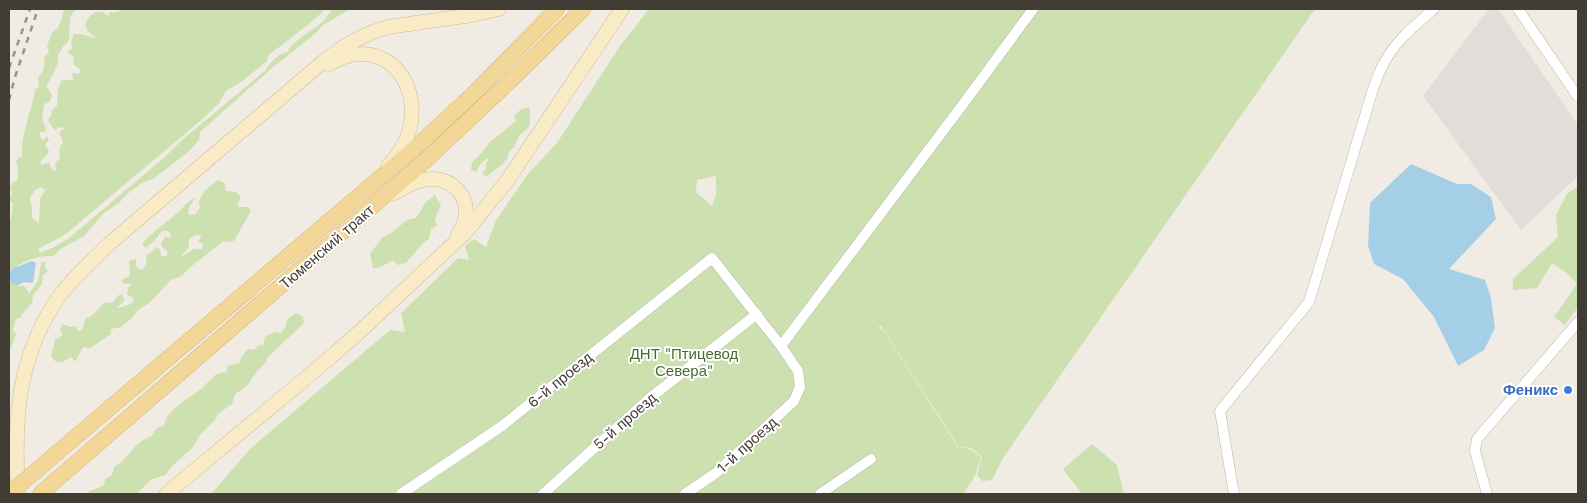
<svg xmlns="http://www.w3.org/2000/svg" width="1587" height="503" font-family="'Work Sans',sans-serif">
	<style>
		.industrial { fill: #e2ddd9 }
		.green { fill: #cce0b0; fill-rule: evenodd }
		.water { fill: #a5cee7 }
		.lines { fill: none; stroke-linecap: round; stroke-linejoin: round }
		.street-casing { stroke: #bdb6aa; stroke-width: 11 }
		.secondary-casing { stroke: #cbbc97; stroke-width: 15 }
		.primary-casing { stroke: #d6b36c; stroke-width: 16 }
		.street { stroke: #fff; stroke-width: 10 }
		.secondary { stroke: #f8ebc5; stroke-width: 14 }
		.primary { stroke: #f3d799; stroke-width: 15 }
		.rail { stroke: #939393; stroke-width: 2.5; stroke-dasharray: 6 6; stroke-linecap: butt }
		.primary-bridge-casing { stroke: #d6b36c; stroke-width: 16; stroke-linecap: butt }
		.primary-bridge { stroke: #f3d799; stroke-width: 15 }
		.shop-dot { fill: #3f7fe0; stroke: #fff; stroke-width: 2 }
		.labels { text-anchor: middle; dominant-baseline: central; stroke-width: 4; stroke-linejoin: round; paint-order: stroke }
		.street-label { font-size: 15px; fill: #413c34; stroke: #fff }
		.park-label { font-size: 15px; fill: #476c2f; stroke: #fff }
		.shop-label { font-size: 15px; font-weight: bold; fill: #366cbe; stroke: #fff; text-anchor: end }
	</style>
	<rect width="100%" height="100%" fill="#f0ece4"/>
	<path class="industrial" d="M1489,9h9l80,116v51l-57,54 -98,-134z"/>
	<path class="green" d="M64,9h12l-6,8 -1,23 -7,8 -4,7v8l-9,19 -3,4 6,9 -2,7 -6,2 -2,15 4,9 -1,4h-6l2,7 3,1 3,-4 2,4 -4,5 4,6 -2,4 -7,7 2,3 7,-3 3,8 4,1 -1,-8 5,-5 -1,-8 4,-8 -4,-9 5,-5 -4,-1 -5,3 -6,-7 -1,-4 3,-3 1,-6 5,-4 1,-17 4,-9h11l-1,-7 7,1 2,-4 -7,-5 -1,-9 -6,-4 5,-4 -1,-6 3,-8c10,-1 14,4 23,4l-9,-6 -3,-7 4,-8 6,-5h8l6,5v-5h9l3,-3h205l-16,14 -41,32 -2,6 -23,19 -18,11 -7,12 -13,13 -139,117c-10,7 -19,10 -29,16l2,4 12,-5 16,-9 98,-83 16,-16 84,-70c3,-7 13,-17 21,-18 8,-13 22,-19 33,-28 5,-4 9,-11 13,-15h17l-27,16 -8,9 -43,34 -72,64 -1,8 -11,12 -23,18 -11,8 -14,6 -15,12 -6,7 -15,10 -20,23 -25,14 -5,6c-17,-1 -33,5 -45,17v-53l2,-1 2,-15 -4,-5 3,-6 -2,-4 2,-6 6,-3v-10l-2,-9 3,-4 3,1c-2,-24 10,-46 13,-69l4,-1 -1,-10c6,-6 7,-12 6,-21l5,-5 -2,-6 5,-14 6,-4 4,-10zM41,187l4,3 -5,9 -1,24 -7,-5v-9l-2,-11 5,-8z
		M649,9h666l-312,449 -11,22 -10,1 -5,-6 5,-18 -11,-9 -12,-1 -78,-121 -3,1 5,3 75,117 12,2 11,8 -6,19 -12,18h-752l39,-45 140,-119 15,2 -4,-19 57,-55 11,2 -4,-14 9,-7 12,8 9,-25 32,-47 30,-32 63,-97zM716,176v18l-4,12 -16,-14 1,-12z
		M530,107v19l-11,10 -5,11 -5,5c-1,12 -14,16 -22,25l-5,-3 4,-5v-5l3,-6c-7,3 -11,7 -12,14l-6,-2 1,-8 7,-6 11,-14 26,-21 -2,-6 8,-6z
		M218,180l7,3 1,8 10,1 5,5 -4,7 2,3h9l3,4 -17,30 -12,1 -34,27 -6,7 -11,4 -23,24 -10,6 -7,9 -10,8 -10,2v5l-21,14 -7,-1 -8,15 -4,-5 -9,5h-6l-5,-6 4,-16 8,-5 -3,-6 3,-5 7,3 6,-1 2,6 5,-4 2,-9 8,-4 12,-13 7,1 7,-8h4l1,6 -7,7 12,-3 5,-5 -2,-3 -5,-2 1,-7 4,-4h-8l-3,-4 9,-4 -1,-15 7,-2v7l5,4c6,-3 6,-8 5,-15l6,-3 4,-5 4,2 1,7h5l2,-3 -4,-4 -3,-6 4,-6h6l-2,-6h-7l-7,9 -9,8 -4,-5c11,-11 24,-20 36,-31 6,-5 11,-12 18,-15l-7,10 -1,7 7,1 5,-7 -1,-7 6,-11zM196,235l6,1 -4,5 5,3v5h-9l-14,9 9,-12v-7z
		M1578,186v121l-13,18 -11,-8 23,-33 -10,-11 -15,-10 -15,25 -24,2v-11l45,-42 -2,-22 11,-21z
		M435,195l6,10 -6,14 2,7 -6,3 -2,10 -7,5 -16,19 -8,2 -5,-5 -12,7 -8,1 -3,-14 12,-16 8,-4 17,-14 9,-2 10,-16z
		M46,261l-1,7 3,3 -5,4 -1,9 -9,11 -1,8 -9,10 -3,5 -4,1 -3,11 3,5 -7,18v-78l2,8 6,3h7l5,7 9,-12 3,-18z
		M296,313l7,4 1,6 -36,34 -2,5 -10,11 -9,13 -12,8 -3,10 -13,9 -4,7 -15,15 -7,12 -23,21 -4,7 -14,4 -16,15h-48l1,-3 14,-5 3,-8 6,-3 2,-8c17,-10 19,-25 38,-31 3,-7 5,-9 12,-10l2,-8 11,-12 24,-17 14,-14 9,-3 3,1v-7l12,-3 3,-7 6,-7 6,1 5,-5h4l2,-8 10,-5 6,1 5,-7 1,-7z
		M1092,444l25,21 7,29h-42l-19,-25z"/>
	<path class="water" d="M1411,164l46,20h14l20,13 5,22 -47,50 36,11 6,18 4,30 -11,22 -26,16 -24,-49 -31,-38 -29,-15 -6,-18 2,-43z
		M32,261l4,2 -3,20 -9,-1 -7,4 -6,-3 -2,-10 5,-5z"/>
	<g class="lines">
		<defs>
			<path id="street" d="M1518,9l60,88
				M781,346l183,-243 69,-94
				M401,494l101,-68 210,-168 69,88 17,25 2,16 -6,14 -78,72 -31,21
				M543,494l107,-96 107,-84
				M820,494l51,-35
				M1234,494l-14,-83 89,-109 64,-213c3,-7 5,-15 9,-22 11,-24 32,-41 52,-58
				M1487,494l-12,-43 2,-12 101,-117"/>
			<path id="secondary" d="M329,64c46,-28 89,7 82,58 -2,17 -12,32 -23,44
				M392,194c12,-6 25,-15 40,-15 19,0 35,15 34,34 0,8 -4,15 -8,22
				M18,494c-4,-70 -2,-137 41,-197 14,-20 33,-36 50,-53l215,-183c20,-16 39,-27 64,-34l84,-12 27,-6
				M166,494l139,-115 51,-44 108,-101 43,-53 115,-172"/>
			<path id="primary" d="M58,452l357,-304 56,-52 86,-87
				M40,494l386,-334 84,-79 73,-72"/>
		</defs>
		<use href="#street" class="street-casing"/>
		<use href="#secondary" class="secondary-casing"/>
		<use href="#primary" class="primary-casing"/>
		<use href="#street" class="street"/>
		<use href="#secondary" class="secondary"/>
		<use href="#primary" class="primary"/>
		<path class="rail" d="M9,68l21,-59
			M9,100l6,-23 23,-68"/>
		<defs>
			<path id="primary-bridge" d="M9,494l49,-42"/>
		</defs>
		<use href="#primary-bridge" class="primary-bridge-casing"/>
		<use href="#primary-bridge" class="primary-bridge"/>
	</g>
	<circle class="shop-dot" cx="1568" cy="390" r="5"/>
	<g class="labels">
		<g class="street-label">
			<text transform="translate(327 247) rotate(-41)">Тюменский тракт</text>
			<text transform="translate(560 380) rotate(-39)">6-й проезд</text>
			<text transform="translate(625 421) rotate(-41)">5-й проезд</text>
			<text transform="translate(747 445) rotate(-42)">1-й проезд</text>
		</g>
		<g class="park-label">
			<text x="684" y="354">ДНТ "Птицевод<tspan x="684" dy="17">Севера"</tspan></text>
		</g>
		<g class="shop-label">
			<text x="1558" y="390">Феникс</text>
		</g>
	</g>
	<rect width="1587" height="503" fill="none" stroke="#413c34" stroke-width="20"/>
</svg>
